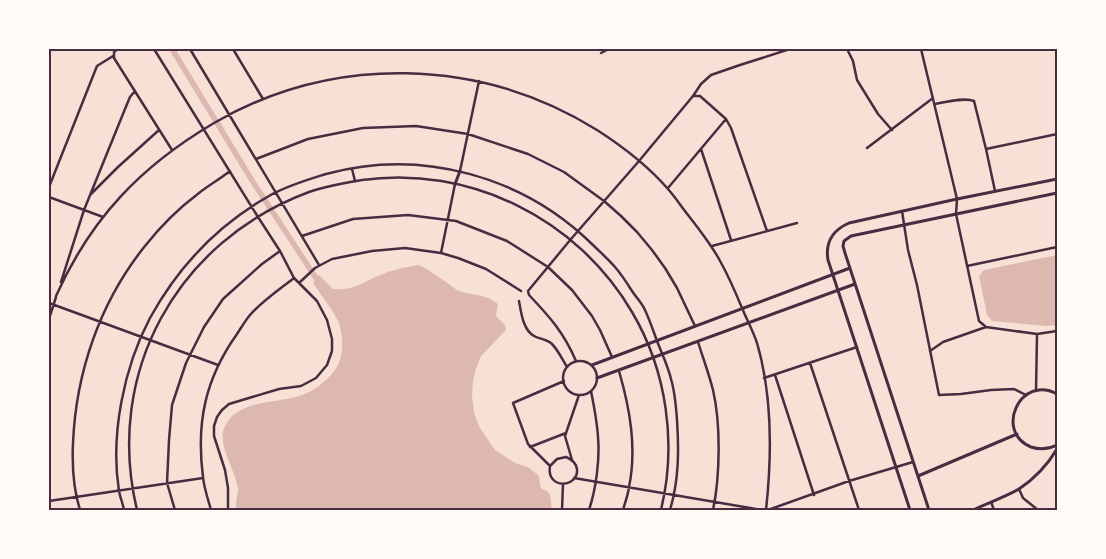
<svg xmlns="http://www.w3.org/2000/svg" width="1106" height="559" font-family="Ubuntu,sans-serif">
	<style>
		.water { fill: #dcb8b0 }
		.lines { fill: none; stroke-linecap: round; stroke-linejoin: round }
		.canal { stroke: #dcb8b0; stroke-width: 5.5 }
		.minor { stroke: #4a2c40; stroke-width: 2.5 }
		.tertiary { stroke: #4a2c40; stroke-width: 3 }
		.neatline { fill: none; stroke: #4a2c40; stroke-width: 2 }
	</style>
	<rect width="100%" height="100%" fill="#f7e1d7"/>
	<path class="water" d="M1057,255v70l-10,1 -55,-5 -5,-6 -8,-39 5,-6z
		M419,265c9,4 16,10 24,15 5,3 9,7 14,10 15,7 26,2 41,14l-1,5 -1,7 9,9 1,5 -25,26 -5,13 -3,12 -1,15 2,17 6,15 15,22 20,13 13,4 11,9 1,9 2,4 5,2 3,4 2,15h-316c-1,-7 2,-15 2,-22 -3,-19 -22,-45 -13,-62 14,-29 57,-21 82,-33 9,-4 17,-11 24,-18 13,-14 14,-36 7,-54 -5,-11 -18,-27 -25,-38l6,-8 14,14c20,2 28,-6 45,-13 13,-6 27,-9 41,-11z"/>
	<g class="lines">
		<path class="canal" d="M172,49l81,133 63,96"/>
		<path class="minor" d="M118,49l-4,3v6l58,92
			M154,49l104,168 22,34 14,27c-14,11 -33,24 -44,37 -5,6 -9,13 -13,19 -32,45 -41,89 -34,143 1,11 5,22 8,33
			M190,49l129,216
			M233,49l30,50
			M847,49l6,12 4,19 21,34 14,16
			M921,49l36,150 -1,15 23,107 7,6
			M601,53l8,-4
			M693,96l8,-12 10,-9 29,-10 50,-16
			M935,104c11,-2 30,-7 39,-3l12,48 9,42
			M867,148l66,-50
			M701,149l30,91
			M986,149l71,-15
			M256,159l52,-20 55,-11 53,-2 52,8 60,20 36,18 40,29 17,15 16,16 15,18 13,18 12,20 18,38
			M352,169l3,12
			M460,171l19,-90
			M49,187l48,-121 16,-10
			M668,188l58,-69
			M91,194l27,-27 41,-37
			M49,197l54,20
			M902,211l6,39 9,35 22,110 22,-1 30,-4 23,-1 12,6
			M302,236l51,-17 55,-4 48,6 51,20 41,26 24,23 20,26 8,14 12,27
			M712,246l85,-23
			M441,253l14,-69
			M967,266l90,-19
			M61,282l23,-72 41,-101 5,-12 5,-6
			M299,283l16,-15 17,-9 40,-8 33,-3 36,5 17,5 28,11 35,22
			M56,296c35,-78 85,-130 158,-173 119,-69 266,-66 383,7 25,16 51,36 71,59 7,8 13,17 20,26 11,14 22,28 31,44 9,16 16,32 23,49 5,12 11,23 15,35 16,54 15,112 9,167
			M519,301c2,11 4,29 15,35 5,3 13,3 18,8 6,6 10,15 15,23
			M49,303l169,62
			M49,319l7,-22
			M698,342c5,16 11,32 15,48 8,34 7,87 0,120
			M930,351l13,-9 43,-15 51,7 20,-3
			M576,361c-12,-28 -26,-44 -47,-66l-1,-4 43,-52 68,-78 54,-65h7l26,23 5,9 36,103
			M563 378a17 17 0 1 1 34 0a17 17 0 1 1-34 0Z
			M810,363l49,147
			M619,371c11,38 18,77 10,116 -1,8 -4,16 -6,23
			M775,375l39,120
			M764,378l93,-31
			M1036,391l1,-56
			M530,447l36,-14
			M572,460l-7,-24 14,-41
			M550,466l7,-7 9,-2c5,2 10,6 11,12 2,19 -31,21 -27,-3l-22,-22 -15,-41 51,-22
			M574,478l188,32
			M1019,489l4,9 15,12
			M49,501l154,-23
			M991,502l3,8
			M80,510c-7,-22 -8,-45 -7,-67 3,-71 27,-141 72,-197 15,-19 34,-38 54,-53 10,-8 21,-14 31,-22
			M124,510c-1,-6 -4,-13 -5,-19 -9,-56 5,-124 31,-173 28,-51 68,-93 119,-122 17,-10 38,-16 57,-22 96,-26 197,2 267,71 7,7 15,14 22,22 6,7 12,16 17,24 4,6 9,11 12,17 5,10 9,22 13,33 5,13 11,25 14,38 4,13 5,27 6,41 2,30 2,60 -7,90
			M137,510c-33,-137 40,-269 172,-318 17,-6 35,-9 53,-12 107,-15 215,38 270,132 35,59 45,132 29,198
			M175,510l-8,-27 2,-43 3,-35 14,-42 18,-36 19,-28 39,-35 18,-13
			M228,510v-22l-3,-18 -11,-34v-10l3,-9 5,-7 7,-6 50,-15 22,-3 15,-8 11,-13 5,-14v-12l-5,-19 -10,-19 -23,-23
			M562,510l1,-26
			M589,510c7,-21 11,-51 9,-73 -1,-16 -4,-31 -7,-46
			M768,510l81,-29 64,-19"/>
		<path class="tertiary" d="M455,184l5,-13
			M592,365l258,-97
			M597,378l258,-94
			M1057,394c-37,-20 -63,38 -26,53 9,3 18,2 26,-2
			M918,476l99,-42
			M910,510l-82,-250c-3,-18 5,-30 21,-37l108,-24 100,-20
			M929,510l-84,-257 -2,-7 1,-5 7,-5 206,-43
			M973,510c14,-7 33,-13 46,-21 15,-10 29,-25 38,-40"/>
	</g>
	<rect width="1106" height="559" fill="none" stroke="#fffaf5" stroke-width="100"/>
	<rect x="50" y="50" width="1006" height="459" class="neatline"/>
</svg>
